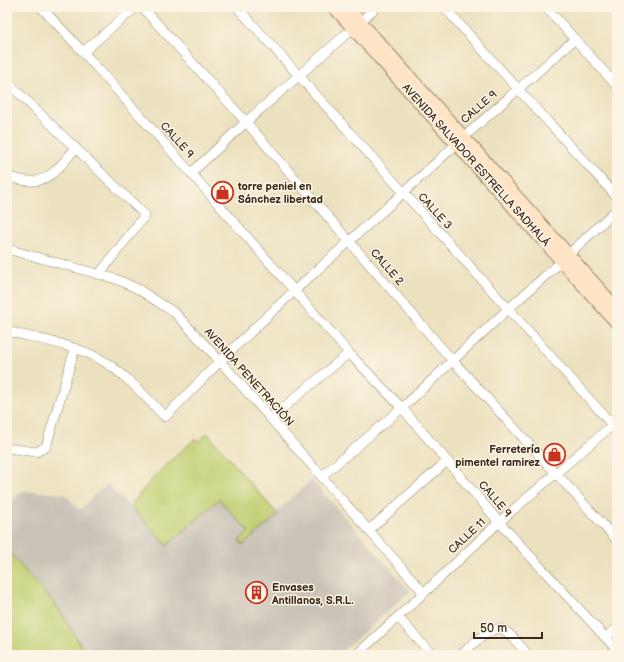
<svg xmlns="http://www.w3.org/2000/svg" width="624" height="662" font-family="'Balsamiq Sans',sans-serif">
	<style>
		.industrial { fill: #cac3b8 }
		.green { fill: #c0d073; stroke: #7e7d48 }
		.lines { fill: none; stroke-linecap: round; stroke-linejoin: round }
		.street-casing { stroke: #94866e; stroke-width: 10 }
		.secondary-casing { stroke: #94866e; stroke-width: 14 }
		.street { stroke: #fff; stroke-width: 9 }
		.secondary { stroke: #ffe4c6; stroke-width: 12 }
		.labels { text-anchor: middle; dominant-baseline: central; stroke-width: 3; stroke-linejoin: round; paint-order: stroke }
		.street-label { font-size: 11px; fill: #3b2a1e; stroke: #fcf5e5 }
		.poi-label { font-size: 11px; font-weight: bold; fill: #3b2a1e; stroke: #fcf5e5; text-anchor: start }
	</style>
	<rect width="100%" height="100%" fill="#fcf5e5"/>
	<filter id="ink" filterUnits="userSpaceOnUse"><feTurbulence type="fractalNoise" baseFrequency=".025" numOctaves="2"/><feDisplacementMap in="SourceGraphic" scale="8" xChannelSelector="R" yChannelSelector="G"/><feConvolveMatrix kernelMatrix="1 2 1 2 8 2 1 2 1" color-interpolation-filters="sRGB"/></filter>
	<filter id="wash" filterUnits="userSpaceOnUse"><feTurbulence type="fractalNoise" baseFrequency=".012" numOctaves="4" result="noise"/><feDisplacementMap in="SourceGraphic" scale="16" xChannelSelector="R" yChannelSelector="G"/><feGaussianBlur stdDeviation="0.9" result="paint"/><feColorMatrix in="noise" values="0 0 0 0 0 0 0 0 0 0 0 0 0 0 0 0 0 1.4 0 .05"/><feComposite in="paint" operator="in"/></filter>
	<g filter="url(#wash)">
		<rect width="100%" height="100%" fill="#ece1bf"/>
		<path class="industrial" d="M207,433l69,79 36,-32 98,111 -72,64h-264l8,-8 -75,-97v-45l16,-14 42,3 14,16 28,-26 23,23 20,-26 17,-17 28,-25 3,3z"/>
		<path class="green" d="M207,433l71,82 -35,30 -4,-4 10,-9 -30,-33 -52,47 -26,-29 -11,-10c18,-26 41,-47 65,-68l3,3z
			M7,550l52,59 23,39 -8,7h-67z"/>
	</g>
	<g filter="url(#ink)">
		<g class="lines">
			<defs>
				<path id="street" d="M41,7l42,45 108,121 158,180 53,55 97,114 118,128
					M142,7l104,115 206,238 165,180
					M237,7l380,423
					M444,7l74,82 99,108
					M546,7l71,79
					M360,22l16,-15
					M83,52l53,-45
					M7,82l138,133 -45,58
					M191,173l55,-51 107,-94
					M7,176c7,2 14,5 22,5 21,2 34,-19 47,-33
					M7,249l109,30 22,10 37,24 45,48 204,232
					M569,254l48,-45
					M7,331c29,8 65,13 91,27 26,14 47,38 67,59l55,-56 74,-70 109,-98 61,-56 111,-98
					M271,418l78,-65
					M7,448l29,4 10,-5 29,-99
					M322,476l80,-68 106,-99 54,-48
					M369,530l77,-68
					M398,617l34,38
					M606,637l11,-9
					M356,655l68,-62 75,-71 118,-101
					M461,655c8,-7 29,-30 41,-26 8,3 20,19 26,26"/>
				<path id="secondary" d="M334,7l283,316
					M347,7l270,302"/>
			</defs>
			<use href="#street" class="street-casing"/>
			<use href="#secondary" class="secondary-casing"/>
			<use href="#street" class="street"/>
			<use href="#secondary" class="secondary"/>
		</g>
	</g>
	<defs>
		<symbol id="shop-ring" viewBox="-11 -11 22 22"><circle r="9.5" fill="#fcf5e5" stroke="#c8321e" stroke-width="1.5"/><path d="M-5-2.5h2.3a2.7 3.5 0 0 1 5.4 0H5L5.5 6h-11ZM-1.5-2.5h3a1.5 2.3 0 0 0-3 0Z" fill="#c8321e"/></symbol>
		<symbol id="building-ring" viewBox="-11 -11 22 22"><circle r="9.5" fill="#fcf5e5" stroke="#c8321e" stroke-width="1.5"/><path d="M-4-6H4V6H1V3H-1V6H-4ZM-2.5-4.3h1.7v1.8h-1.7ZM.8-4.3h1.7v1.8H.8ZM-2.5-1h1.7V.8h-1.7ZM.8-1h1.7V.8H.8Z" fill="#c8321e"/></symbol>
	</defs>
	<g fill-rule="evenodd">
		<use href="#shop-ring" x="210" y="180" width="25" height="25"/>
		<use href="#shop-ring" x="542" y="442" width="25" height="25"/>
		<use href="#building-ring" x="244" y="580" width="25" height="25"/>
	</g>
	<g class="labels">
		<g class="street-label">
			<text transform="translate(479 107) rotate(-41)">CALLE 9</text>
			<text transform="translate(177 140) rotate(48)">CALLE 9</text>
			<text transform="translate(476 165) rotate(48)">AVENIDA SALVADOR ESTRELLA SADHALÁ</text>
			<text transform="translate(435 211) rotate(48)">CALLE 3</text>
			<text transform="translate(387 267) rotate(49)">CALLE 2</text>
			<text transform="translate(249 377) rotate(48)">AVENIDA PENETRACIÓN</text>
			<text transform="translate(495 499) rotate(49)">CALLE 9</text>
			<text transform="translate(467 536) rotate(-43)">CALLE 11</text>
		</g>
		<g class="poi-label">
			<text x="238" y="186">torre peniel en<tspan x="238" dy="13">Sánchez libertad</tspan></text>
			<text x="540" y="449" text-anchor="end">Ferretería<tspan x="540" dy="13">pimentel ramirez</tspan></text>
			<text x="272" y="587">Envases<tspan x="272" dy="13">Antillanos, S.R.L.</tspan></text>
		</g>
	</g>
	<rect width="624" height="662" fill="none" stroke="#fcf5e5" stroke-width="24"/>
	<path d="M474 632v6h68v-6" fill="none" stroke="#3b2a1e" stroke-width="2"/>
	<text x="480" y="632" font-size="12" fill="#3b2a1e" stroke="#fcf5e5" stroke-width="3" paint-order="stroke">50 m</text>
</svg>
